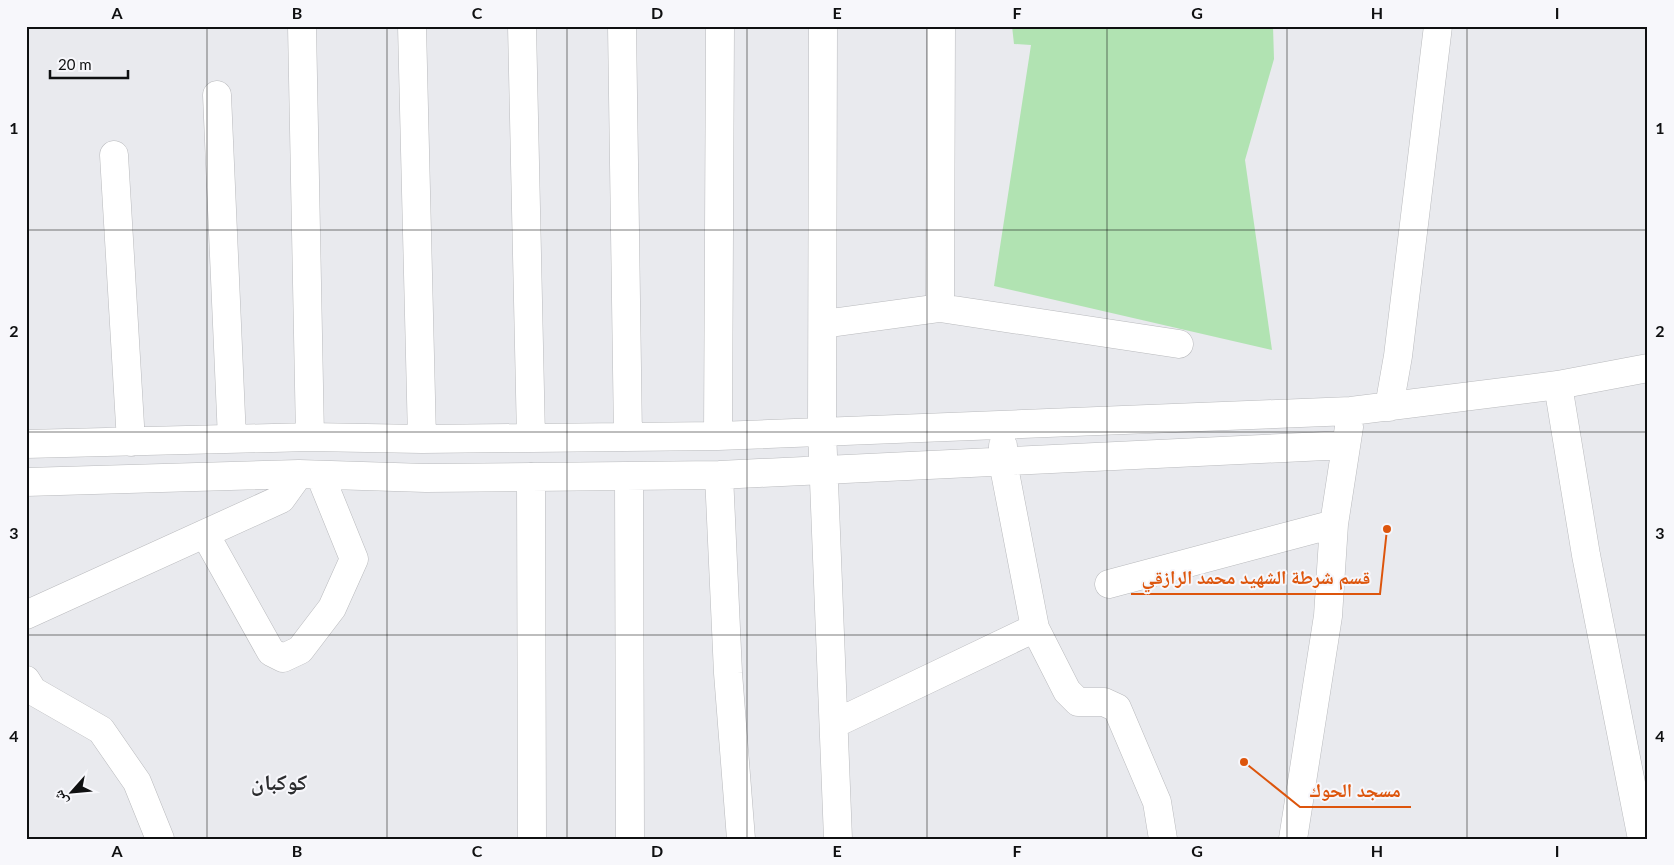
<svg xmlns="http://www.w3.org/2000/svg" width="1674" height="865" font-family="Lato,'Noto Naskh Arabic',sans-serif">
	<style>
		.green { fill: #b1e3b2 }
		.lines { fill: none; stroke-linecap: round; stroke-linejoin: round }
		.minor-casing { stroke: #b9babd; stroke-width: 29 }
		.minor { stroke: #fff; stroke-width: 28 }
		.grid { fill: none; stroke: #0f1011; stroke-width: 1; stroke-opacity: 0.55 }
		.labels { text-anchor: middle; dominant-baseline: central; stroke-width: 4; stroke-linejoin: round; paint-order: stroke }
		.district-label { font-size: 22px; font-weight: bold; fill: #2b2c2e; stroke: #f7f7fb }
		.leader { fill: none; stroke: #dd550c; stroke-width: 2 }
		.callout-dot { fill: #dd550c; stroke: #f7f7fb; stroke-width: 2 }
		.callout-label { font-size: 19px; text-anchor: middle; font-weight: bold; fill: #dd550c; stroke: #f7f7fb; stroke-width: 4; stroke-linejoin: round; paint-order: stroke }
		.neatline { fill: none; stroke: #0f1011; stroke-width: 2 }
		.grid-label { font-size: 16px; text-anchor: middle; font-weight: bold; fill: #0f1011 }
	</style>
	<rect width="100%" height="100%" fill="#e9eaee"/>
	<path class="green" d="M1012,26h261l1,33 -29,101 27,190 -278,-64 37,-241 -17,-1z"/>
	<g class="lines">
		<defs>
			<path id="minor" d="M302,26l8,411
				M412,26l10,413
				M522,26l9,412
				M622,26l6,411
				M823,26l-1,404 16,409
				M217,95l15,344
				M114,155l17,287
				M940,308l1,-282
				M823,324l117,-16 239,36
				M1558,385l28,170 56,284
				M1389,407l9,-51 40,-330
				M718,436l2,-410
				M26,444l284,-7 112,2 296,-3 633,-25 207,-26 90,-17
				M719,475l9,198 13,166
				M629,476l1,363
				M531,477l1,362
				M26,482l273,-8 127,4 293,-3 627,-30
				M205,534l66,118 12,6 17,-8 32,-42 22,-49 -34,-84
				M1109,584l225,-60
				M26,615l255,-116 18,-25
				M1035,628l32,63 11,11h26l13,6 40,94 6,37
				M26,680l7,11 68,39 36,52 23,57
				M834,724l201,-96 -32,-166v-16
				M1293,839l35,-223 6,-92 15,-97"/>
		</defs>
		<use href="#minor" class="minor-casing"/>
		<use href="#minor" class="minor"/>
	</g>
	<path class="grid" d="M207,26v813M387,26v813M567,26v813M747,26v813M927,26v813M1107,26v813M1287,26v813M1467,26v813M26,230h1622M26,432h1622M26,635h1622"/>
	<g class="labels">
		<g class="district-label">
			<text x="279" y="781">كوكبان</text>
		</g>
	</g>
	<path class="leader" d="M1387 529L1380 594H1131M1244 762L1300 807H1411"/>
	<g class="callout-dot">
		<circle cx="1387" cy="529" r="5"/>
		<circle cx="1244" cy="762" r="5"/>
	</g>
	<g class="callout-label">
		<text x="1256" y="584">قسم شرطة الشهيد محمد الرازقي</text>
		<text x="1355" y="797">مسجد الحوك</text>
	</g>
	<rect width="1674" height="865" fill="none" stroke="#f7f7fb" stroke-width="55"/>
	<g transform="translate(72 792) rotate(243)" stroke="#f7f7fb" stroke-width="4" paint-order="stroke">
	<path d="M0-4L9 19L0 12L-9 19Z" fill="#0f1011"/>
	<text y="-8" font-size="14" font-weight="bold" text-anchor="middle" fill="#0f1011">ش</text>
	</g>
	<path d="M50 70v8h78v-8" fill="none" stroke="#0f1011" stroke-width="2.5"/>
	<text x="58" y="70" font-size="15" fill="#0f1011" stroke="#f7f7fb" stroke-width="4" paint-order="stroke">20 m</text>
	<rect x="28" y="28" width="1618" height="810" class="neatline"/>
	<g class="grid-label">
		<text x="117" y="19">A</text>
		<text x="297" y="19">B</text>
		<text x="477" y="19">C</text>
		<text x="657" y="19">D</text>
		<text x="837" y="19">E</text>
		<text x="1017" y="19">F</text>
		<text x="1197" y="19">G</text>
		<text x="1377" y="19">H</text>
		<text x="1557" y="19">I</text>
		<text x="14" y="134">1</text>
		<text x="1660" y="134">1</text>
		<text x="14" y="337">2</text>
		<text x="1660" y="337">2</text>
		<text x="14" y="539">3</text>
		<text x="1660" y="539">3</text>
		<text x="14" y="742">4</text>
		<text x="1660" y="742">4</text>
		<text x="117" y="857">A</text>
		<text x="297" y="857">B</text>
		<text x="477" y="857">C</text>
		<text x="657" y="857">D</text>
		<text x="837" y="857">E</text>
		<text x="1017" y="857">F</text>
		<text x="1197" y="857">G</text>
		<text x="1377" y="857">H</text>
		<text x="1557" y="857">I</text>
	</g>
</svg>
